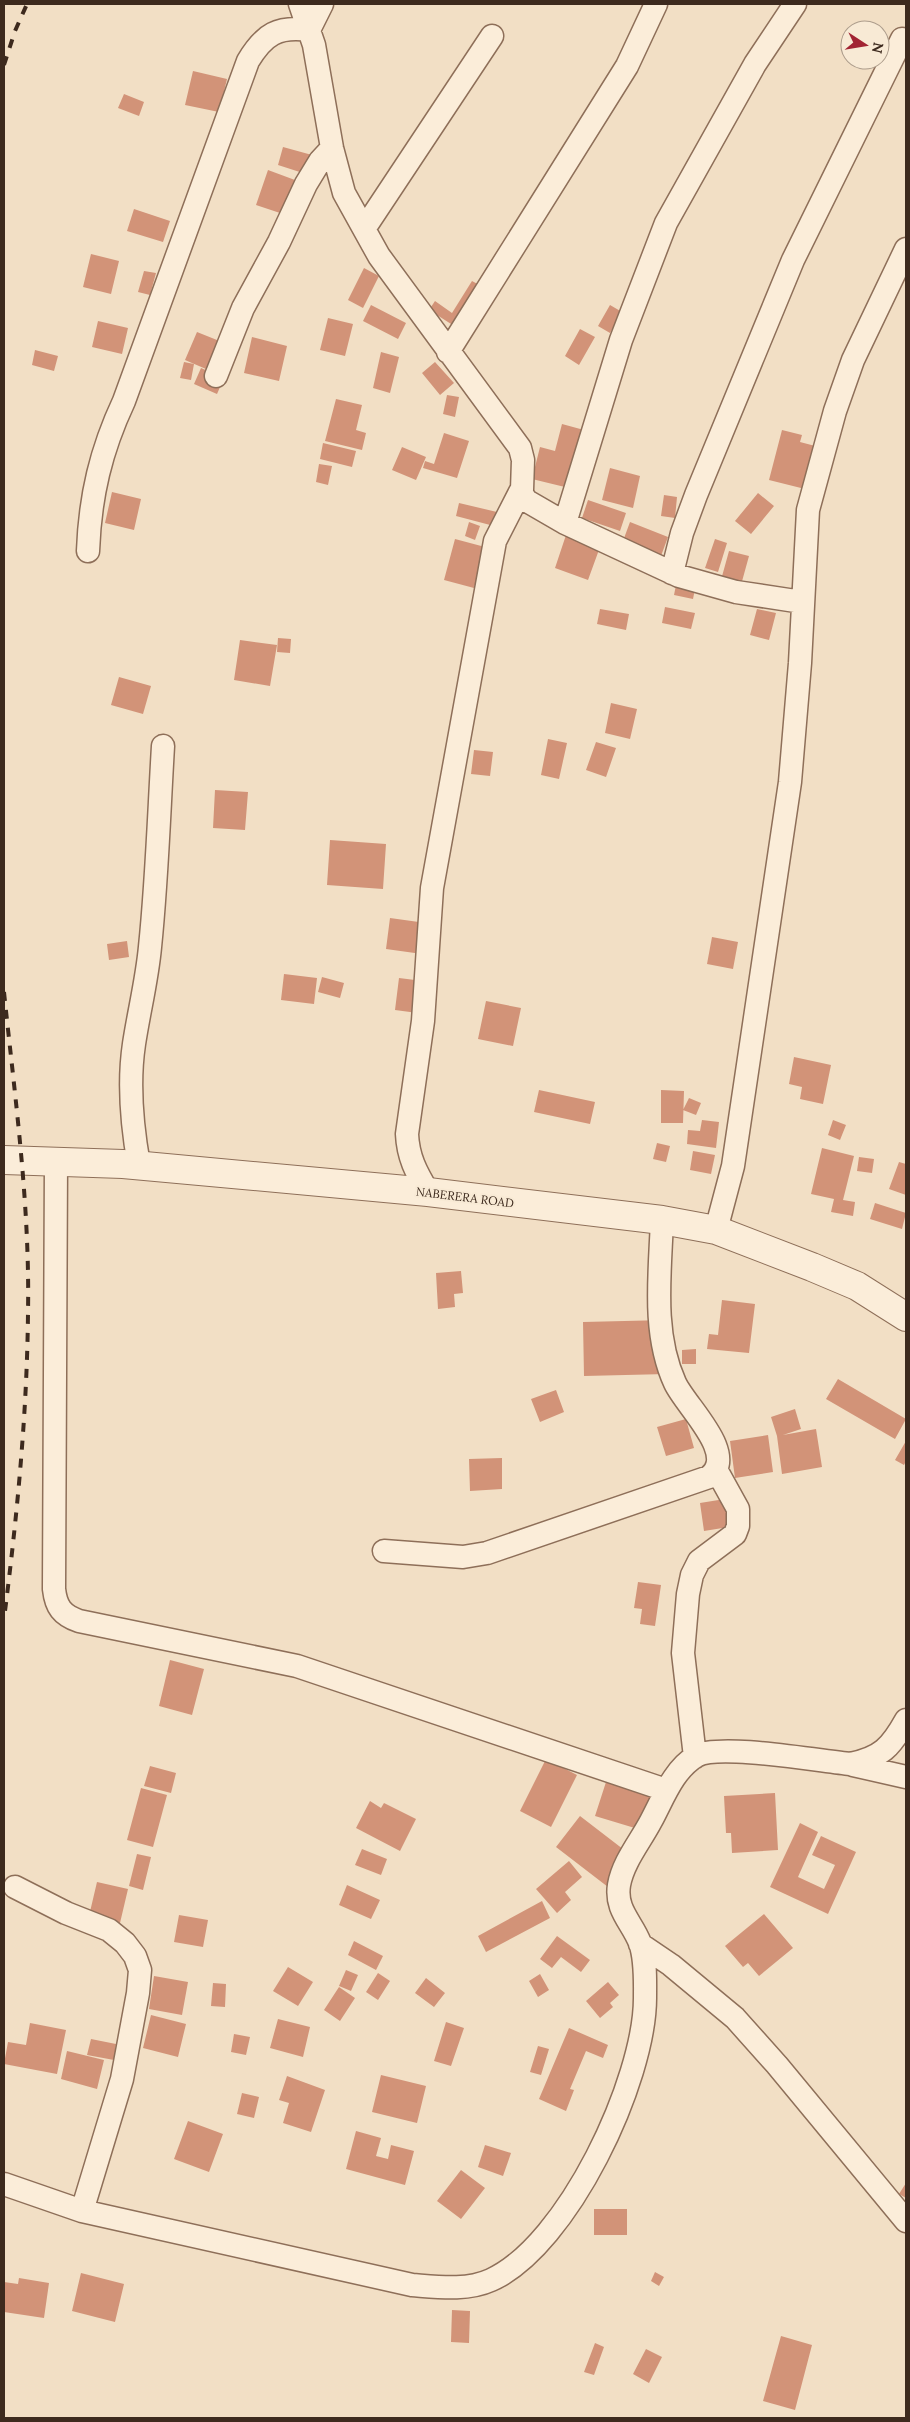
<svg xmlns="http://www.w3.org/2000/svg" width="910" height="2422" font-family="Lora,serif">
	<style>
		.building { fill: #d29378 }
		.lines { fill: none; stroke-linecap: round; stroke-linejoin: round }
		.minor-casing { stroke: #8e6f59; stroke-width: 25 }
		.tertiary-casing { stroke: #8e6f59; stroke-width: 30 }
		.minor { stroke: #fbedd9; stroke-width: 22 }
		.tertiary { stroke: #fbedd9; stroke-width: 28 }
		.rail { stroke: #3d2a1e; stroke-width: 4; stroke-dasharray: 9 9; stroke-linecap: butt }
		.labels { text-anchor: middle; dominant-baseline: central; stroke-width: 4; stroke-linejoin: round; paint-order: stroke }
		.street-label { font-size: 12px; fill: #3d2a1e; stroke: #f8ead5 }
	</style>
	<rect width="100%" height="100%" fill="#f2dfc5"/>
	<path class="building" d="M193,71l34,8 -8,33 -34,-7z
		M124,94l20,8 -5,14 -21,-8z
		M283,147l29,8 -6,19 -28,-9z
		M268,170l35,13 -11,34 -36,-12z
		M134,209l36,12 -7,21 -36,-11z
		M91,254l28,7 -8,33 -28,-7z
		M364,268l15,8 -16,32 -15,-8z
		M144,271l12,2 -6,22 -12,-3z
		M472,281l13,7 -26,41 -30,-19 6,-9 17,12z
		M371,305l35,18 -8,16 -35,-18z
		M610,305l12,7 -12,21 -12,-7z
		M328,318l25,6 -8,32 -25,-6z
		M98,321l30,7 -6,26 -30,-7z
		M580,329l15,8 -16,28 -14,-9z
		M197,332l35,14 -12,29 -35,-15z
		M252,337l35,9 -8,35 -35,-8z
		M35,350l23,6 -4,15 -22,-6z
		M381,352l18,5 -9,36 -17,-5z
		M184,362l10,2 -3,16 -11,-2z
		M435,362l19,21 -14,12 -18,-22z
		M201,368l23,10 -7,16 -23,-10z
		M447,395l12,2 -4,20 -12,-3z
		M336,399l26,6 -6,25 10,3 -4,17 -37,-9z
		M562,424l22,6 -15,58 -37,-9 8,-32 15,4z
		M782,430l20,5 -2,7 19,5 -10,43 -40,-10z
		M444,433l25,8 -12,37 -34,-10 2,-7 9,3z
		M323,443l33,8 -4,16 -32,-8z
		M402,447l24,10 -10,23 -24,-10z
		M319,464l13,2 -4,19 -12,-3z
		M610,468l30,8 -7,32 -31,-8z
		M112,492l29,7 -7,31 -29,-7z
		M758,493l16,13 -23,28 -16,-13z
		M664,495l13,2 -2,21 -14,-2z
		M588,500l38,13 -6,18 -38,-13z
		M459,503l38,9 -3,14 -38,-10z
		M469,522l11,4 -5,14 -10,-4z
		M630,522l38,15 -7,19 -38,-15z
		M566,535l34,12 -12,33 -33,-12z
		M455,539l30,8 -11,41 -30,-8z
		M715,539l12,4 -9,29 -13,-4z
		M729,551l20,5 -8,29 -20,-5z
		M677,580l19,4 -3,15 -19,-4z
		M665,607l30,6 -4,16 -29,-6z
		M600,609l29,5 -3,16 -29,-6z
		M757,609l19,4 -7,27 -19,-5z
		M278,638l13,1 -1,14 -13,-1z
		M240,640l37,5 -7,41 -36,-6z
		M119,677l32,9 -8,28 -32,-9z
		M611,703l26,6 -7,30 -25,-6z
		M548,739l19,4 -8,36 -18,-4z
		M596,742l20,6 -10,29 -20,-7z
		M474,750l19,2 -3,24 -19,-2z
		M215,790l33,2 -3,38 -32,-2z
		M330,840l56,4 -3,45 -56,-4z
		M390,918l36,5 -4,31 -36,-5z
		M712,937l26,5 -5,27 -26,-5z
		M127,941l2,16 -20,3 -2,-16z
		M284,974l33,4 -3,26 -33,-4z
		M322,977l22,6 -4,15 -22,-6z
		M399,978l16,2 -2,13 14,1 -2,20 -30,-4z
		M486,1001l35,7 -8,38 -35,-7z
		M794,1057l37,8 -8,39 -23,-5 2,-12 -13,-3z
		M539,1090l56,12 -5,22 -56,-12z
		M661,1090l23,1 -1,32h-22z
		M689,1098l12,5 -5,12 -13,-5z
		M702,1120l17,2 -3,26 -29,-4 1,-14 12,1z
		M833,1120l13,5 -6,15 -12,-5z
		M657,1143l13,3 -4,16 -13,-3z
		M822,1148l32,8 -11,44 12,2 -2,14 -22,-4 3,-13 -23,-5z
		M693,1151l22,4 -4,19 -21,-4z
		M859,1157l15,2 -2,14 -15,-2z
		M899,1162l7,2v31l-17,-6z
		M875,1203l31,10 -4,16 -32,-10z
		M461,1271l2,22 -9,1 1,13 -17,2 -2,-36z
		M722,1300l33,4 -6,49 -42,-4 2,-15 9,1z
		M666,1320l1,54 -83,2 -1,-54z
		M696,1349v15h-14v-14z
		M838,1379l68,40 -11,20 -69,-40z
		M556,1390l8,22 -24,10 -9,-23z
		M795,1409l6,20 -18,6 33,-6 6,38 -40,7 -5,-38 -6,-19z
		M686,1419l8,29 -28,8 -9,-29z
		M768,1435l5,37 -38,6 -5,-37z
		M906,1441v20l-2,4 -9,-5z
		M502,1458v31l-32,2 -1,-32z
		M731,1498l4,28 -31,5 -4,-28z
		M638,1582l23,3 -6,41 -15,-2 2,-15 -8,-1z
		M170,1660l34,9 -12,46 -33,-9z
		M546,1759l31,16 -26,52 -31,-16z
		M150,1766l26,7 -5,20 -27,-7z
		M606,1782l52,16 -10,34 -53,-16z
		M141,1788l26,7 -14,52 -26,-7z
		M775,1793l3,57 -46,3 -1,-20h-5l-2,-37z
		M370,1801l11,7 3,-5 32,16 -16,32 -44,-23z
		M580,1816l52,40 -24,31 -52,-40z
		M800,1823l18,9 -20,45 26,12 11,-24 -23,-10 9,-19 35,16 -28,62 -58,-27z
		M362,1849l25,10 -6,16 -26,-10z
		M137,1854l14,3 -8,33 -14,-4z
		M569,1861l13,16 -17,15 6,8 -14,13 -21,-24z
		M97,1882l31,7 -8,34 -31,-7z
		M347,1885l33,15 -9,19 -32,-14z
		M542,1901l8,17 -64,34 -8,-16z
		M764,1914l29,34 -34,28 -11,-13 -5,4 -18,-21z
		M179,1915l29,5 -5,27 -29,-5z
		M557,1936l33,24 -9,12 -20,-15 -9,11 -12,-9z
		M354,1941l29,15 -7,14 -28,-15z
		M288,1967l25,15 -15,24 -25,-15z
		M346,1970l12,5 -7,16 -12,-5z
		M378,1973l12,8 -12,19 -12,-8z
		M540,1974l9,16 -11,7 -9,-16z
		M154,1976l34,6 -6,33 -33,-6z
		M426,1978l19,15 -11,14 -19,-14z
		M608,1982l11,13 -9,8 3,4 -13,11 -14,-17z
		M213,1983l13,1 -1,23 -14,-1z
		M339,1987l16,11 -15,23 -16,-11z
		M151,2015l35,9 -8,33 -35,-9z
		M278,2019l32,8 -7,30 -33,-9z
		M446,2022l18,6 -13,38 -17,-5z
		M30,2023l36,7 -9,44 -53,-10 4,-22 18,3z
		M569,2028l39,17 -5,13 -17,-7 -16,38 4,1 -8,21 -27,-12z
		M234,2034l16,3 -4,18 -15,-3z
		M91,2039l25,5 -2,16 -27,-5z
		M538,2046l11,3 -8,26 -11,-3z
		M67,2051l37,9 -7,29 -36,-10z
		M381,2075l45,11 -9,37 -45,-11z
		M287,2076l38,14 -14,42 -28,-9 6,-20 -10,-3z
		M242,2093l17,4 -5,21 -17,-4z
		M188,2121l35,13 -14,38 -35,-13z
		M356,2131l25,7 -5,18 12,3 3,-14 23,6 -9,34 -59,-16z
		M485,2145l26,8 -8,23 -25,-9z
		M461,2170l24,18 -24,31 -24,-18z
		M906,2183v15l-7,-4z
		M594,2209h33v26h-33z
		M655,2272l9,5 -5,9 -8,-5z
		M81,2273l43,11 -9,38 -43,-11z
		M19,2278l30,5 -5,35 -40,-6v-30l14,2z
		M452,2310l18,1 -1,32 -18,-1z
		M781,2336l31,9 -17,65 -32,-9z
		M595,2343l9,4 -10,28 -10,-3z
		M646,2349l16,8 -13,26 -16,-9z"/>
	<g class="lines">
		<defs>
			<path id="minor" d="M300,4l14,41 18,103 12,45 35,63 141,192 3,12 -1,30 -2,2 7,9 38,22 114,53 57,16 66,10
				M364,229l128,-193
				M448,352l179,-286 29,-62
				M216,376l27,-68 36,-66 27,-58 14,-23 12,-13
				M565,523l56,-183 45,-117 89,-159 40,-60
				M88,551c2,-55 13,-101 36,-150l124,-340c16,-27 30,-35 61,-31l13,-26
				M672,573l10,-40 14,-38 97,-235 109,-221
				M56,1161l-2,428c2,18 8,26 25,32l218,45 369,124
				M139,1165c-7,-39 -11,-81 -5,-121 5,-33 13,-64 16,-97 7,-67 9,-134 13,-201
				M428,1192c-12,-20 -20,-35 -21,-58l16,-113 9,-133 63,-347 25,-49
				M716,1230l17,-64 57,-384 10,-119 8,-153 27,-99 18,-51 53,-111
				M384,1551l79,6 24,-4 222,-76c30,-23 -23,-70 -34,-94 -23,-50 -15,-109 -13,-163
				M695,1757l-12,-104 5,-59 4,-19 7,-14 36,-27 3,-8v-17l-21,-38
				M853,1765l53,12
				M15,1887l51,26 43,17 16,13 10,13 5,14 -2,23 -16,86 -40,132
				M640,1944l31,21 64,53 42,47 129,156
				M4,2184l78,27 330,74c26,2 55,6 79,-5 77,-35 154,-200 154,-282 0,-17 1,-39 -5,-55 -8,-21 -25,-33 -21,-58 4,-23 21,-43 32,-64 12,-22 22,-51 45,-65 23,-13 123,5 154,8 31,-6 41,-17 56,-44"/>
			<path id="tertiary" d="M4,1160l119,4 305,28 234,28 54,10 96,37 45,19 49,31"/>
		</defs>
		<use href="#minor" class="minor-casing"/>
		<use href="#tertiary" class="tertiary-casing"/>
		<use href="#minor" class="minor"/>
		<use href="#tertiary" class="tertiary"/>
		<path class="rail" d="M4,65l11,-34 12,-27
			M4,992c11,106 26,213 24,321 -1,102 -11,204 -24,306"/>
	</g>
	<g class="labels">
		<g class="street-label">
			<text transform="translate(465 1197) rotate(7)">NABERERA ROAD</text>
		</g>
	</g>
	<rect width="910" height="2422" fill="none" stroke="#3d2a1e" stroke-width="10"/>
	<g transform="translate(865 45) rotate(102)"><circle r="24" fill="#f8ead5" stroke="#ad9d8c"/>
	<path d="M0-4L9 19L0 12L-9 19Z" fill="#a22433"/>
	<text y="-8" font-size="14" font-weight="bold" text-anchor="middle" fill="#3d2a1e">N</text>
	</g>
</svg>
